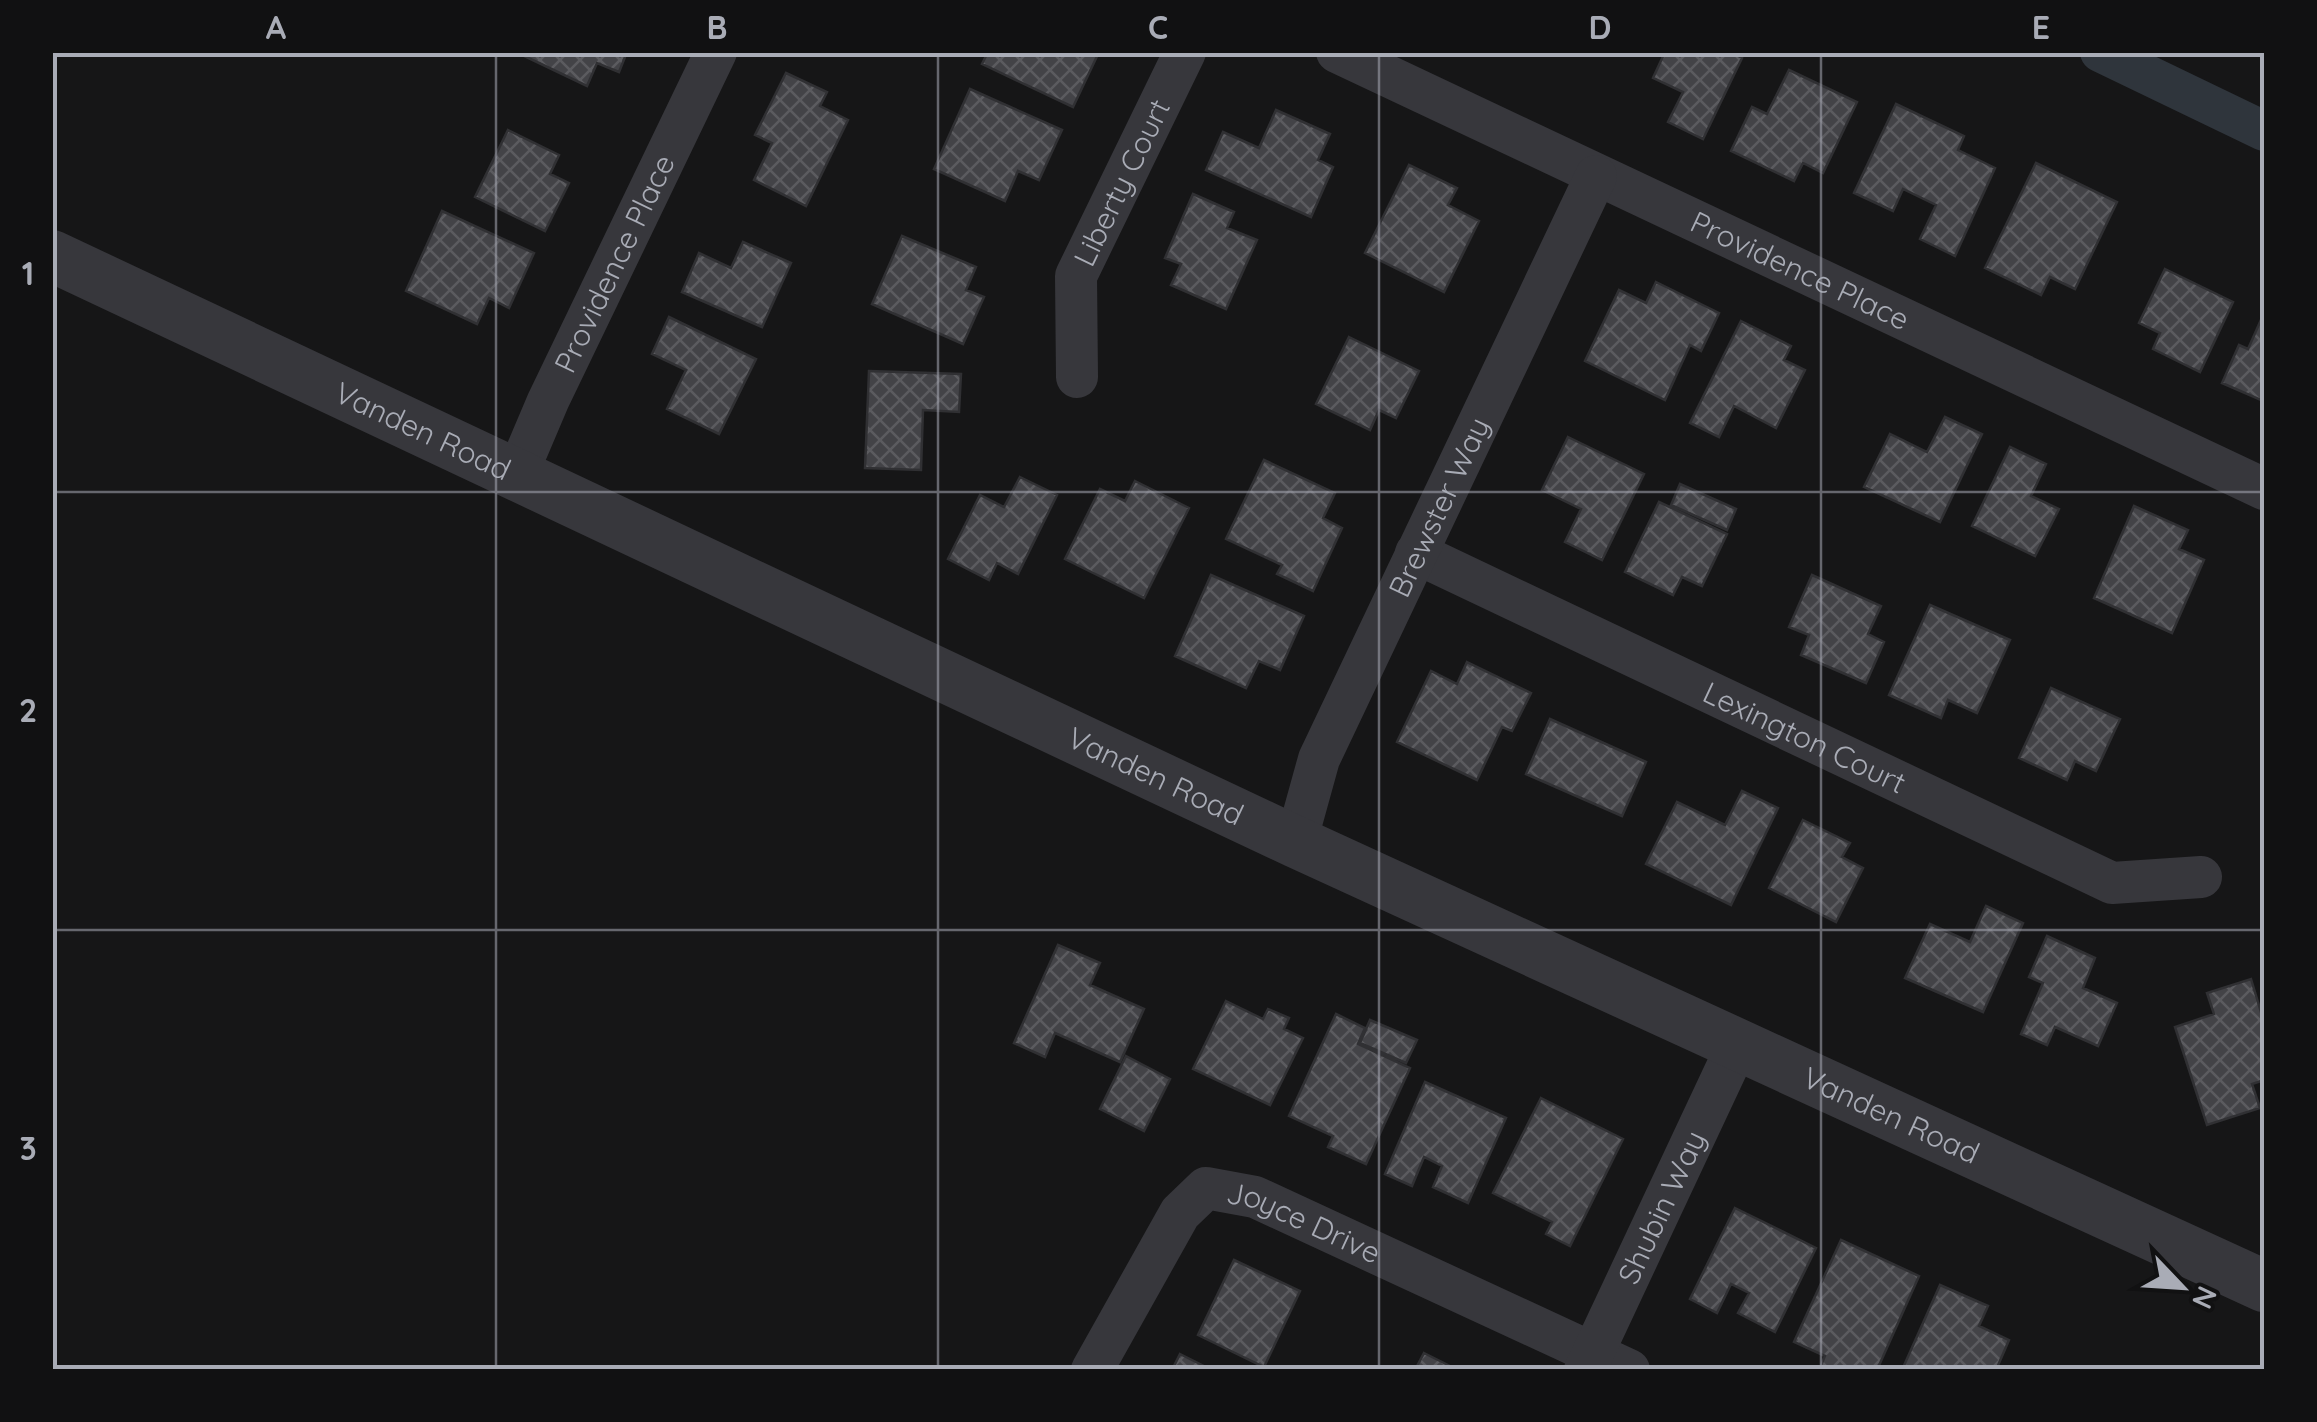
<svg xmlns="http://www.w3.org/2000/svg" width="2317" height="1422" font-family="Quicksand,sans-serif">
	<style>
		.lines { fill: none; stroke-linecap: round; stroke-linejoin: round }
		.canal { stroke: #2f353c; stroke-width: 40 }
		.building { fill: url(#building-cross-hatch); stroke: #303033; stroke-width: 2.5 }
		.minor { stroke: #37373c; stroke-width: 42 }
		.tertiary { stroke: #37373c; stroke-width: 52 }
		.grid { fill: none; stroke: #a9acb6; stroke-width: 2.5; stroke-opacity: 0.55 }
		.labels { text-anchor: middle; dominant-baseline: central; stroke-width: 8; stroke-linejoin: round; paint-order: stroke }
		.street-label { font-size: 30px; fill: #a9acb6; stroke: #111112 }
		.neatline { fill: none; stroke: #a9acb6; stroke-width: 4 }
		.grid-label { font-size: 32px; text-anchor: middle; font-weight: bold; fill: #a9acb6 }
	</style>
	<defs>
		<pattern id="building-cross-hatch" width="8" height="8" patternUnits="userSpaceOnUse" patternTransform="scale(2.5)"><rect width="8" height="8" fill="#434347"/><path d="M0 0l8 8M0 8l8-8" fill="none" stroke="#5b5b5f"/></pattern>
	</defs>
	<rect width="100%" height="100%" fill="#161617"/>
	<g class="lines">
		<path class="canal" d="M2100,52l164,79"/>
	</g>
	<path class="building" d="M516,52h111l-8,20 -22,-9 -10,23z
		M988,52h111l-26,55 -91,-43z
		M1665,52h66l11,6 -39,81 -35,-17 15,-30 -30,-14z
		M1789,70l68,32 -34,71 -20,-10 -9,18 -63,-30 21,-44 15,7z
		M786,73l41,19 -7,14 28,14 -42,86 -52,-26 18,-37 -17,-8z
		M970,89l92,41 -23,50 -21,-9 -13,30 -71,-32z
		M1896,104l68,32 -6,14 37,18 -40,88 -35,-17 16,-34 -33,-16 -10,22 -39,-18z
		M1276,110l54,24 -12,26 15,7 -22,50 -105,-47 17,-38 36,16z
		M508,130l51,25 -9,19 19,9 -24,48 -70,-34z
		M2036,163l81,39 -42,87 -25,-12 -9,18 -56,-27z
		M1409,165l48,23 -9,17 31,16 -35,71 -79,-39z
		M1193,194l41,18 -7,16 30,12 -31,69 -55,-24 10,-21 -16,-6z
		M442,211l92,42 -25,55 -20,-10 -12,26 -71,-33z
		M902,236l74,31 -10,23 18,7 -21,47 -91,-40z
		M743,242l48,21 -29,64 -80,-35 17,-39 32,15z
		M2165,269l68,33 -33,70 -47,-23 7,-16 -21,-10z
		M1656,282l63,31 -18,38 -11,-6 -25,55 -80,-39 34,-71 27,13z
		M2264,313v86l-1,2 -41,-18 17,-38 9,4z
		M669,317l87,42 -37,75 -52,-25 19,-39 -34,-16z
		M1741,321l50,25 -7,14 21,10 -29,58 -42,-22 -15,31 -29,-14z
		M1349,337l70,34 -23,47 -17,-8 -9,20 -54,-26z
		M869,371l92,3 -2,38 -36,-2 -2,60 -56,-2z
		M1945,417l37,17 -42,88 -76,-35 26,-53 37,18z
		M1568,437l76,37 -42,86 -37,-18 16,-33 -39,-19z
		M2010,447l36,17 -15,32 28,13 -24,47 -63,-30z
		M1264,460l71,33 -12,25 19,10 -29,63 -36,-17 5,-9 -56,-26z
		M1020,477l37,18 -39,79 -21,-11 -8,17 -41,-21 32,-64 24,12z
		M1135,481l54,27 -45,90 -79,-39 35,-70 25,12z
		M1680,484l56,25 -9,21 -56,-25z
		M1659,502l68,32 -25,52 -20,-9 -9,18 -48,-23z
		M2134,506l54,24 -9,19 25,11 -32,73 -78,-35z
		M1211,575l93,41 -24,54 -21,-9 -13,27 -71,-32z
		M1812,575l69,31 -13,28 16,8 -18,41 -65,-28 8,-20 -20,-8z
		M1930,605l80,35 -33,73 -29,-13 -7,18 -52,-23z
		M1467,662l64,31 -19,38 -10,-4 -25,53 -80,-38 34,-71 26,13z
		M2051,688l69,31 -24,52 -21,-10 -8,19 -48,-22z
		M1550,719l96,43 -24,54 -96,-42z
		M1742,791l36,17 -47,97 -85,-41 31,-62 48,23z
		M1803,820l47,23 -8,14 21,11 -27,54 -67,-34z
		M1986,906l37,17 -40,89 -78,-34 25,-54 40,18z
		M2047,936l48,22 -12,30 34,15 -19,43 -43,-19 -8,18 -26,-11 22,-51 -14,-6z
		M1058,945l42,18 -10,22 54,24 -24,53 -65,-29 -10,24 -31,-14z
		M2251,979l13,43v58l-12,4 8,24 -53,17 -32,-98 39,-13 -7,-21z
		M1226,1001l37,18 5,-10 21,9 -5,11 19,9 -33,67 -77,-36z
		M1336,1014l29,14 -7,16 52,24 -44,96 -38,-17 5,-11 -44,-20z
		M1370,1020l47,20 -11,23 -46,-20z
		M1126,1056l44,23 -26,52 -44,-22z
		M1425,1082l81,36 -38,85 -35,-16 9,-21 -18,-9 -12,29 -27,-12z
		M1541,1098l82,41 -53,107 -24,-12 6,-12 -59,-29z
		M1735,1208l81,40 -41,84 -37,-19 11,-20 -18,-9 -14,29 -27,-14z
		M1841,1240l78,36 -42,94h-58l6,-14 -31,-14z
		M1234,1260l66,31 -36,76 -66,-32z
		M1940,1285l48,21 -9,20 30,14 -13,30h-94z
		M1424,1353l34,17h-43z
		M1180,1354l32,16h-40z"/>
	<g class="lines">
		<g class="minor">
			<path id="s1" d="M1337,52l927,437"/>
			<path id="s2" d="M1077,377l-1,-101 109,-224"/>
			<path id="s3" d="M517,474l31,-73 168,-349"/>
			<path id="s4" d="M1416,553l696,330 89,-6"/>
			<path id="s5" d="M1296,842l23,-83 277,-583"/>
			<path id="s6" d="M1092,1370l88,-157 26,-25 49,9 374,173"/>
			<path id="s7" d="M1585,1370l152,-324"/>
		</g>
		<path class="tertiary" id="s8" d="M52,256l1244,586 968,444"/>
	</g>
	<path class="grid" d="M496,52v1318M938,52v1318M1379,52v1318M1821,52v1318M52,492h2212M52,930h2212"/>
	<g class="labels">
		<g class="street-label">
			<text stroke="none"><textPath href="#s2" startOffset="205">Liberty Court</textPath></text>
			<text stroke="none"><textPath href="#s3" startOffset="232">Providence Place</textPath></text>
			<text stroke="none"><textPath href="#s1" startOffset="512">Providence Place</textPath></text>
			<text stroke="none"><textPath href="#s8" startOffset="410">Vanden Road</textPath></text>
			<text stroke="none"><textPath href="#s5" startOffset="365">Brewster Way</textPath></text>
			<text stroke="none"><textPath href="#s4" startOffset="430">Lexington Court</textPath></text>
			<text stroke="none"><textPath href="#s8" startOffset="1220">Vanden Road</textPath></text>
			<text stroke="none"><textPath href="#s8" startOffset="2030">Vanden Road</textPath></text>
			<text stroke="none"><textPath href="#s7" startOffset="180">Shubin Way</textPath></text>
			<text stroke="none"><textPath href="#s6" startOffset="320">Joyce Drive</textPath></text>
		</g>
	</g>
	<rect width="2317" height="1422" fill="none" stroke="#111112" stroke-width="110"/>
	<g transform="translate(2182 1287) rotate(115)" stroke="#111112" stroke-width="8" paint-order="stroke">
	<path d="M0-8L18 38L0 25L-18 38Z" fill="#a9acb6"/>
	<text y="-15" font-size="28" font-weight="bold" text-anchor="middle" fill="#a9acb6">N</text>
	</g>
	<rect x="55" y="55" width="2207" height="1312" class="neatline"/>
	<g class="grid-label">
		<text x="276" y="39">A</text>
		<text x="717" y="39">B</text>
		<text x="1158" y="39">C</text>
		<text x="1600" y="39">D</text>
		<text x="2041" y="39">E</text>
		<text x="28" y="285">1</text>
		<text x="28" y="722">2</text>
		<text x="28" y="1160">3</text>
	</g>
</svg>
